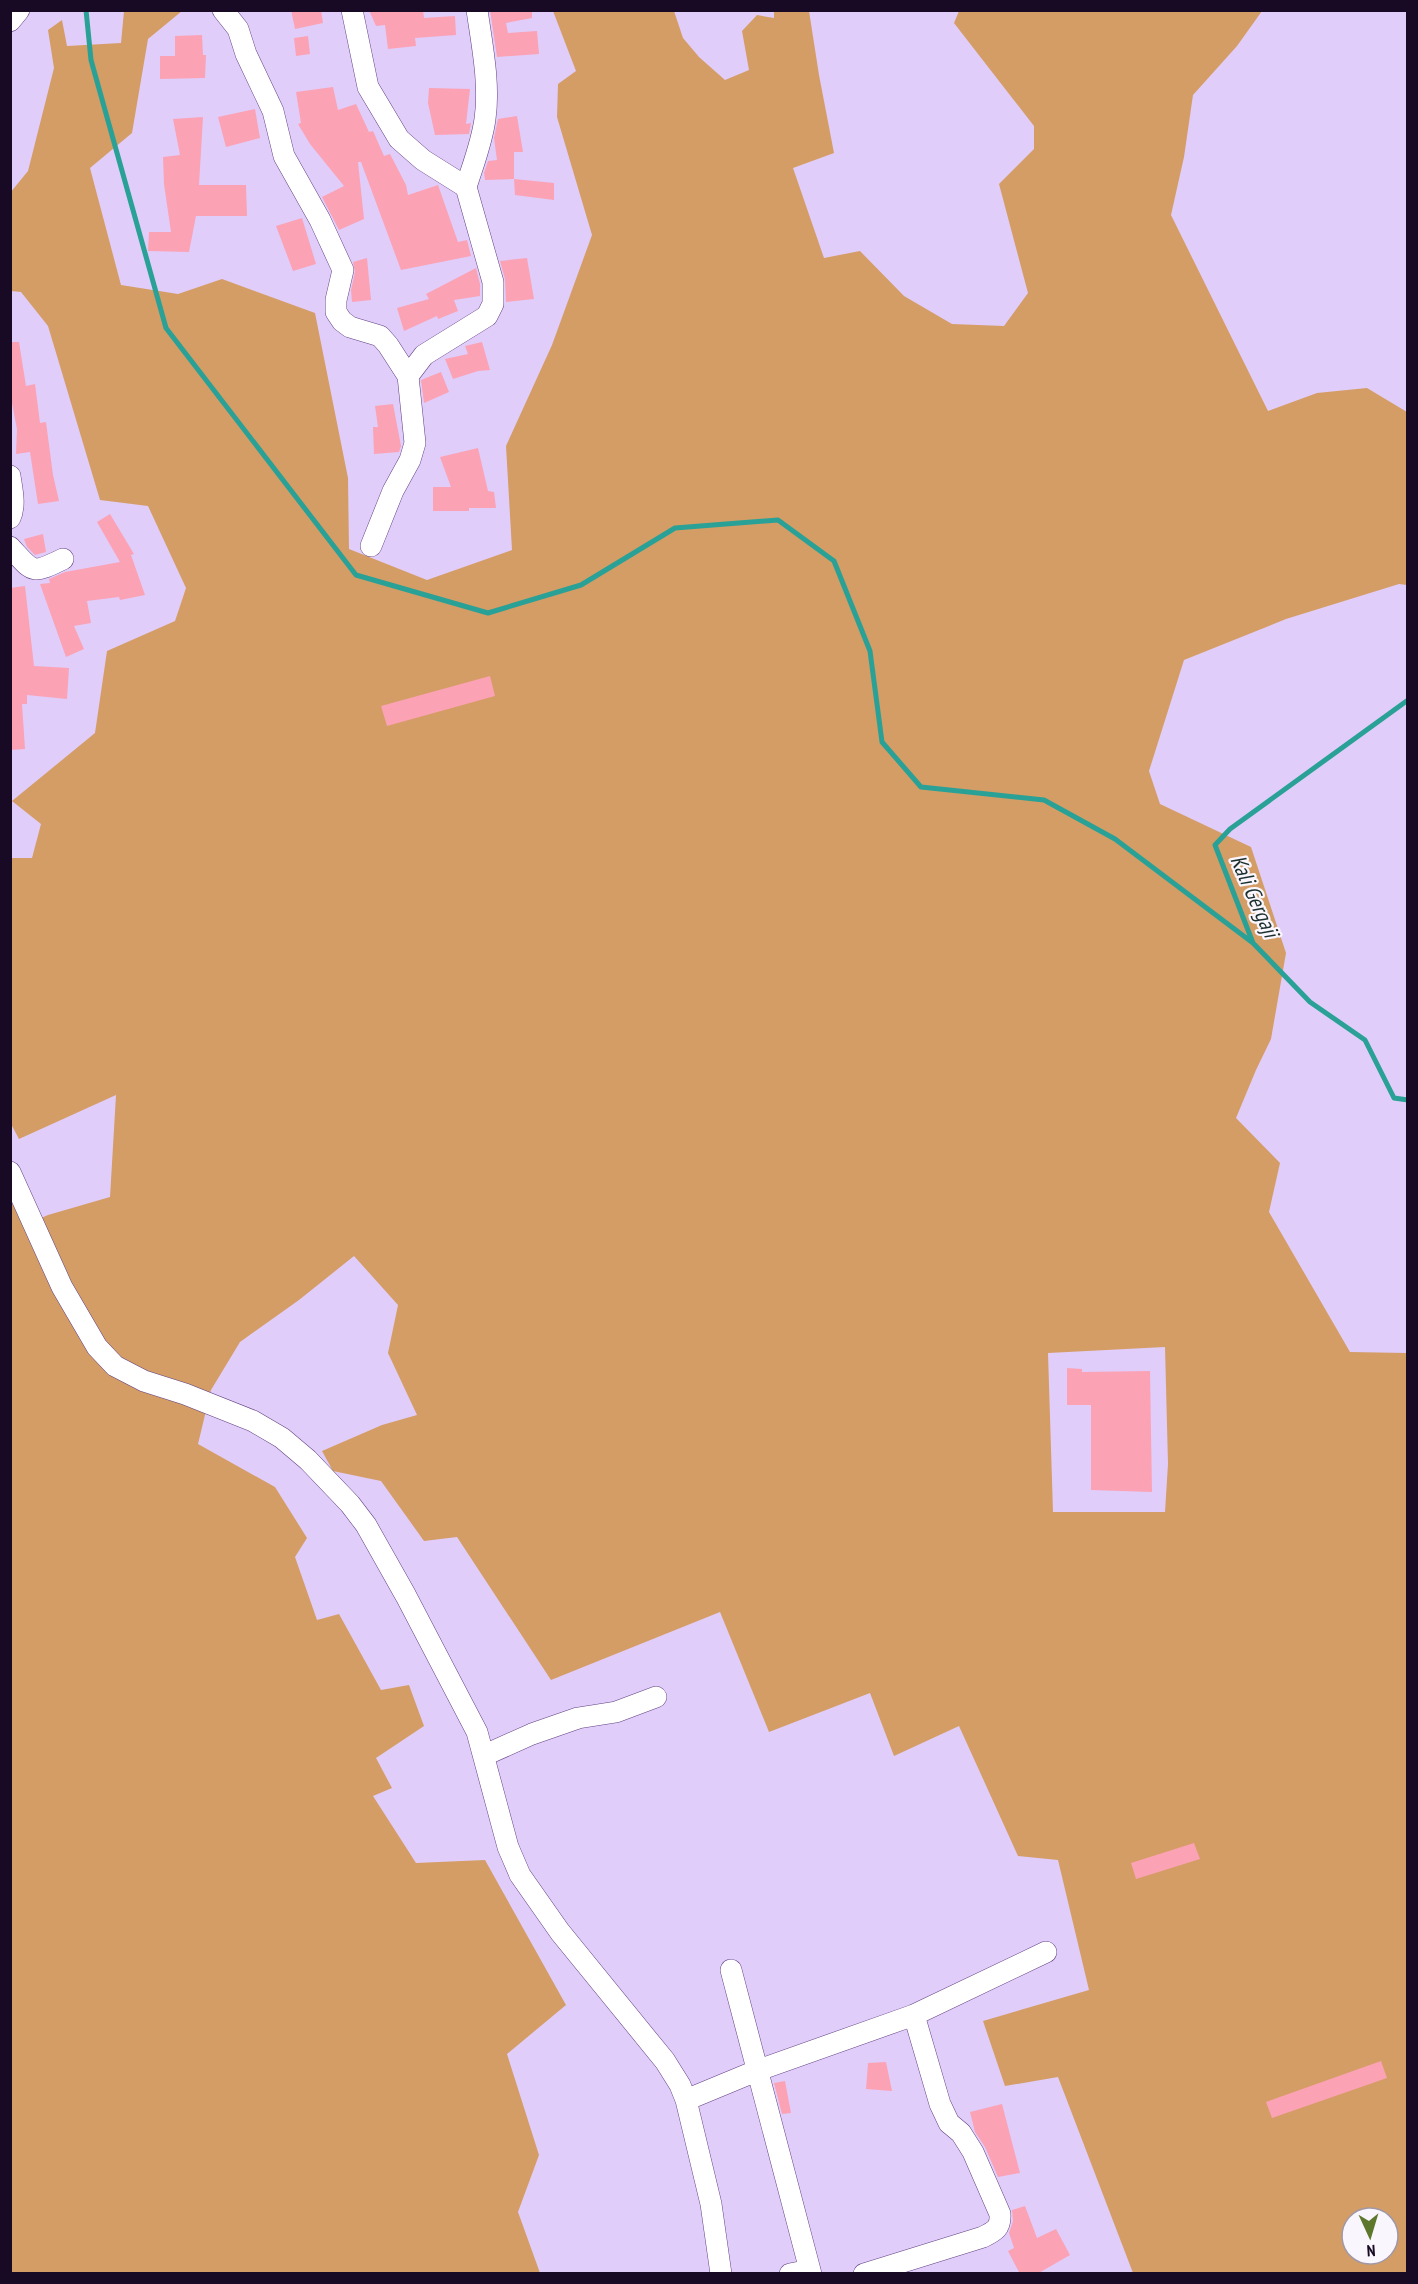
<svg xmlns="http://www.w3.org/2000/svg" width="1418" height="2284" font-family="'PT Sans Narrow',sans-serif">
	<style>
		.green { fill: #d49d65; fill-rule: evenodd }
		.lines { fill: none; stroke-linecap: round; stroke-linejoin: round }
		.stream { stroke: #2aa196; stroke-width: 5 }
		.building { fill: #fba2b5 }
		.street-casing { stroke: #614081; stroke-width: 22 }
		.street { stroke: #fff; stroke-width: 21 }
		.labels { text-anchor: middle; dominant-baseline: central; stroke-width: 4.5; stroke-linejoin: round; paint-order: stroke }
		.water-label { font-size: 22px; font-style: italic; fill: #1b2f2c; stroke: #faf6fe }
	</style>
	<rect width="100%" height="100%" fill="#e1cdfa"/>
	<path class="green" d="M124,11h58l-34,28 -16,94 -42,35 31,117 57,9 44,-15 93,34 33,165 1,71 78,31 85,-30 -6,-104 46,-101 40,-110 -35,-118 1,-33 18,-13 -23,-60h121l9,27 16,19 26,23 24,-10 -7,-39 15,-16 17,3v-7h35l10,64 15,78 -41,15 31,90 36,-7 44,45 48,28 52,2 24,-33 -29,-109 35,-35v-23l-80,-103 5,-12h303l-25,35 -44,49 -9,62 -13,58 97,196 49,-18 50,-5 40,24v173l-8,-1 -113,35 -102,41 -35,111 11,33 91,43 35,106 -15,86 -15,31 -20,48 44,45 -11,49 81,140 57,1v920h-274l-75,-196 -53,9 -22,-65 106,-31 -31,-130 -40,-4 -59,-130 -65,30 -24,-63 -101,39 -49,-120 -169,68 -94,-143 -33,4 -43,-60 -48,-10 -11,-20 60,-26 35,-10 -29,-62 10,-48 -44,-49 -55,44 -59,42 -29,48 -13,54 77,43 32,51 -12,19 22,63 22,-6 42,76 28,-5 15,41 -48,32 16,30 -19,8 43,67 69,-3 81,145 -59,49 32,101 -21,57 22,61h-529v-1069l5,-2 11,22 21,-9 62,-18 6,-102 -97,44 -8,-15v-266h21l9,-34 -29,-23 83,-68 12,-82 68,-30 11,-33 -38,-82 -48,-6 -52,-174 -27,-34 -10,-1 -1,-98 18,-22 26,-103 -6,-38 14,-10 5,26 54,-3zM1165,1347l3,117 -3,48h-112l-5,-159zM1352,2218h36v36h-36z"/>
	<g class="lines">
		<path class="stream" d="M86,10l5,50 75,268 190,247 132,38 93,-28 94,-57 103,-8 56,41 36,90 12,91 39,45 123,13 71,39 138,104
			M1408,700l-178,129 -15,16 38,98 57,59 55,38 29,58 14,2"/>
	</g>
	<path class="building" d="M291,10h30l2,13 -28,6z
		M369,10h54l1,8 31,-2 1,19 -41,3 1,8 -28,3 -3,-24 -9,1z
		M490,10h42v8l-26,5 2,10 29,-2 2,23 -42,3z
		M202,35l1,20h3l-1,23 -45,1v-23h15v-20z
		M308,36l2,18 -14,2 -2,-18z
		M333,87l5,23 18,-6 13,28 4,-1 11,25 6,-2 16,31 2,10 30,-10 20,57 9,-2 4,16 -70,14 -40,-108h-3l6,57 -25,11 -17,-33 22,-11 -34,-42 -12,-20 3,-1 -5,-31z
		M429,88l41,1 -4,35 5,-1 -2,11 -34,1 -7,-32z
		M255,109l5,29 -34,9 -8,-30z
		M517,116l6,36h-9v27l-29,1 -1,-7 4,-12 9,-1 -3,-22 4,-19z
		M203,117l-4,68h47l1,31h-51l-7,36 -41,-1 1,-19h22l-7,-48 -1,-27 17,-2 -7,-36z
		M514,179l40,4v17l-39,-5z
		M302,218l14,46 -23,7 -17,-45z
		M367,258l4,42 -19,2 -1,-12 4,-18 -2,-10z
		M527,258l7,41 -28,3 -1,-23 -5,-18z
		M476,268l4,16v12l-26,4 4,11 -20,8 -1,-3 -33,15 -7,-23 32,-9 -3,-5z
		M10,342h9l7,44 9,-2 5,39 6,-1 7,53 6,26 -21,3 -8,-52 -14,2 1,-25 -7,-36z
		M482,342l8,28 -12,1 -25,8 -8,-20 23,-5 -3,-8z
		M441,372l8,20 -25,11 -3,-23z
		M393,404l8,42 -2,6 -25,2 -1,-27h5l-3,-21z
		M478,448l10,43 6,1 2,16h-27v3h-36v-24h18l-11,-30z
		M110,514l24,40 -3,1 14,40 -25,5 -1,-3 -32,4 4,22 -17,3 10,23 -18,8 -26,-73 10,-1 -1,-4 16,-7 55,-10 -23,-40z
		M43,534l3,18 -11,3 -8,-8 -3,-8z
		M25,586l9,80 35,2 -2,31 -40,-4v9h-5l3,45 -15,1v-162z
		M490,676l5,20 -108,30 -6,-20z
		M1067,1368l15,1v3l68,-1 2,121 -61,-2v-85h-24z
		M1194,1843l6,16 -64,20 -5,-16z
		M1381,2061l6,17 -115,40 -6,-16z
		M886,2062l6,29 -26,-2 2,-26z
		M785,2081l6,32 -9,1 -8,-31z
		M1002,2104l18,69 -22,4 -13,-30 -10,-15 -5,-20z
		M1025,2206l12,32 19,-9 14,26 -33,19h-17l-12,-23 6,-3 -5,-15 4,-12 -1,-11z"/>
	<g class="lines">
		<defs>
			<path id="street" d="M223,10l15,19 8,25 27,57 11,45 36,64 23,50 -7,30v12l6,9 8,6 30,9 8,9 20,31
				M352,10l16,77 31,52 24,21 43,27 27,95v22l-6,12 -63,39 -16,21 7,67 -5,17 -17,31 -22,55
				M10,21l9,-11
				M466,187c7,-22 16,-45 19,-68 5,-35 -3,-74 -8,-109
				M10,476c2,14 6,29 0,42
				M10,547c23,25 21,28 53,12
				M10,1172l52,115 35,60 18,19 29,15 41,13 68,27 29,17 26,22 42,44 16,21 40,71 71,136 31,115 12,28 40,57 105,129 15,24 6,15 25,104 10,70
				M485,1755l47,-21 46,-16 38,-6 40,-15
				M731,1970l80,304
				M686,2100l70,-29 158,-56 132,-63
				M790,2274l20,-4
				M864,2274l119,-37c12,-6 18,-9 17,-23l-27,-62 -12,-19 -12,-10 -9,-19 -26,-89"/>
		</defs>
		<use href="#street" class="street-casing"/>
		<use href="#street" class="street"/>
	</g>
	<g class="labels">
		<g class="water-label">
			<text transform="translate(1255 896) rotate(66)">Kali Gergaji</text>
		</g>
	</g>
	<rect width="1418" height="2284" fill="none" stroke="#180a25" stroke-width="24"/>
	<g transform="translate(1370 2236) rotate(176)"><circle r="28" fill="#faf6fe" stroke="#a098a7" stroke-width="1.5"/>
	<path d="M0-4.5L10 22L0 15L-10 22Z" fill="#5d782c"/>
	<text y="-9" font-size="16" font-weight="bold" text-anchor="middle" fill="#180a25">N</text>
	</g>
</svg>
